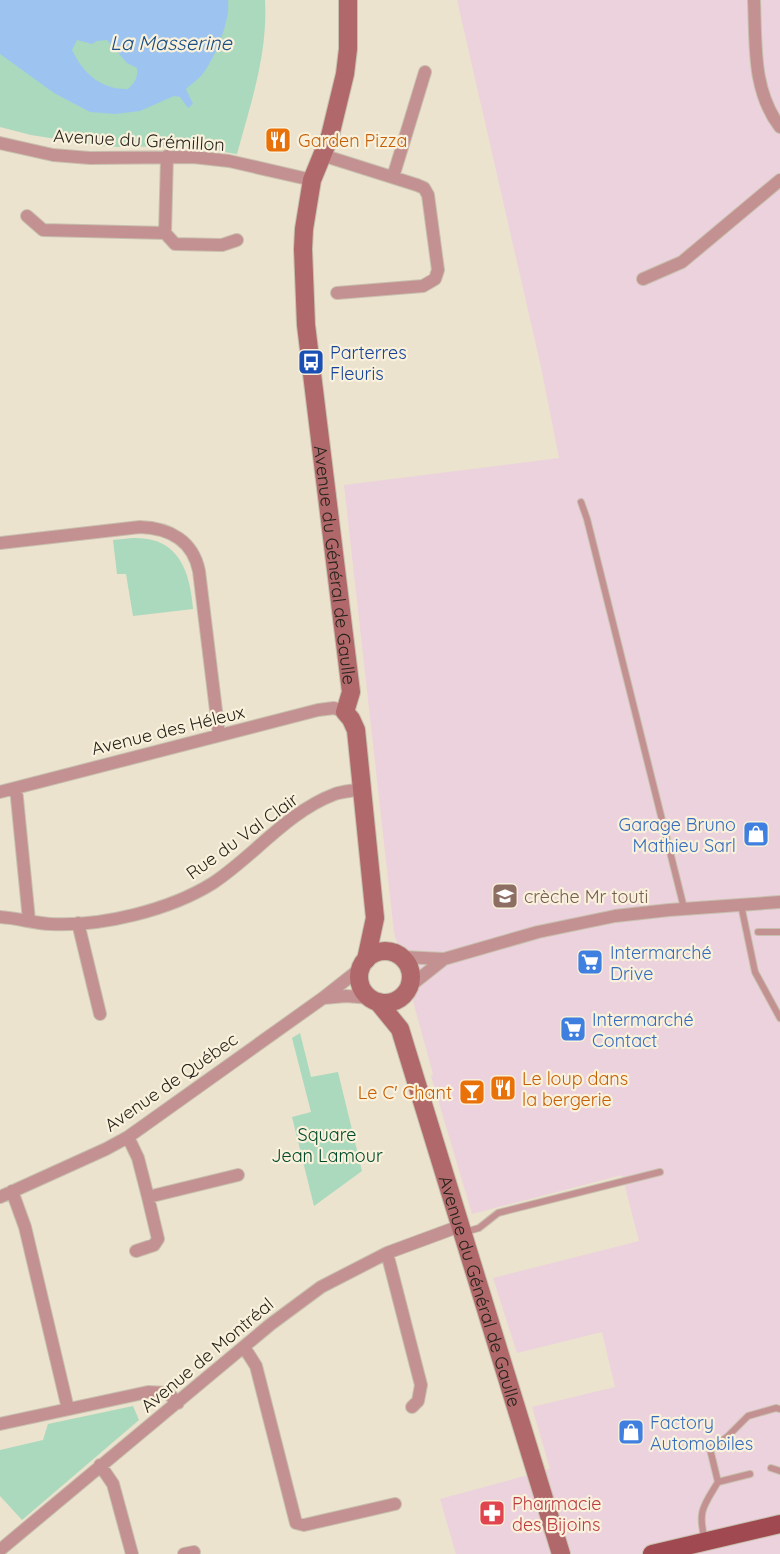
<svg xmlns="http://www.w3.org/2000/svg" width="780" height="1554" font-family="Quicksand,sans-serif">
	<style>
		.commercial { fill: #ebd2dc }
		.green { fill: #aad9bd }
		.water { fill: #9dc4f1; fill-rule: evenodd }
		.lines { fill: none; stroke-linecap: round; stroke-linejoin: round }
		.lane-casing { stroke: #c8c0ae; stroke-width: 8 }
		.street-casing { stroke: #c8c0ae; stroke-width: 14 }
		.secondary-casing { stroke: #c8c0ae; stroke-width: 20 }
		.primary-casing { stroke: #c8c0ae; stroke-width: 20 }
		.lane { stroke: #c49192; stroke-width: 6 }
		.street { stroke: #c49192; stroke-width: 12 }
		.secondary { stroke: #b0686b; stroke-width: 18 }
		.primary { stroke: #a04950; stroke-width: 18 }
		.labels { text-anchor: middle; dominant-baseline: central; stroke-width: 4.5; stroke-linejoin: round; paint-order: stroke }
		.street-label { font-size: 18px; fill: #26231c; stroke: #f9f1db }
		.food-label { font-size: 18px; fill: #c56008; stroke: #f9f1db; text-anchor: start }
		.transit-label { font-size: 18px; fill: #164399; stroke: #f9f1db; text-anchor: start }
		.shop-label { font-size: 18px; fill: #366cbe; stroke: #f9f1db; text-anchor: start }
		.education-label { font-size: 18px; fill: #785e54; stroke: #f9f1db; text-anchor: start }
		.park-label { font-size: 18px; fill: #004a2b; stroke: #f9f1db }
		.health-label { font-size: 18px; fill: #be3a42; stroke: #f9f1db; text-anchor: start }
		.water-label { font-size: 20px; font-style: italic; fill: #1b4f86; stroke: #f9f1db }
	</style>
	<rect width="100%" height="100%" fill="#ebe3ce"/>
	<path class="commercial" d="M457,0h323v1554h-324l-16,-55 110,-30 -18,-62 83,-20 -13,-55 -85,21 -24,-75 146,-37 -17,-66 -150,39 -41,-138 2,-2 -39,-142 -50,-447 215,-27 -18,-91z"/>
	<path class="green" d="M0,0h265c3,53 -14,103 -28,154l-50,-8 -68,1 -19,-1 -69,-11 -31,-8z
		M132,538c46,-2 58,32 61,71l-60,7 -7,-42h-9l-4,-34z
		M300,1033l11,44 27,-5 24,99 -48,35 -22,-89 19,-5 -19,-74z
		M133,1406l6,14 -117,100 -22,-24v-46l43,-10 5,-16z"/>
	<path class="water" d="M0,0h228c3,20 -14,61 -27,76 -5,5 -11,9 -15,13l7,15 -5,4 -8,-11 -6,-1 -34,15 -25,3 -25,-2 -36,-19 -54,-39zM77,40l15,4 5,-3 10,-1 20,23 10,5c1,10 -2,14 -9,21 -27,1 -45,-16 -56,-39z"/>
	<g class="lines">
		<defs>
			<path id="lane" d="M581,502l6,17 97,389
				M741,905l14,67 25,46
				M758,932h22
				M465,1232l14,-4 19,-15 162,-41
				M771,1468l9,3
				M718,1482l-8,-33 17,-12 21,-21 28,-8 4,1
				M705,1540c-8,-29 -1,-35 13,-58l32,-8"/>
			<path id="street" d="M754,0c2,44 -2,90 26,127
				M0,143l53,12 37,3 103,-1 36,4 83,19
				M322,155l95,30 7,3 4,7 10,75 -3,9 -12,7 -86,7
				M393,177l32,-105
				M27,216l16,14 122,3 10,11 47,1 15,-5
				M165,233l2,-77
				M643,279l39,-17 98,-82
				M0,543l140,-16c30,1 53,14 59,44l20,164
				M16,788l13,132
				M0,792l318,-82 16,-2 11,4
				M0,917c17,1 33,6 50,7 51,3 120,-14 163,-41 41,-27 74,-71 122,-89 8,-3 18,-3 27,-5
				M78,923l22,91
				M403,957l41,2 94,-27 77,-16 54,-6 111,-8
				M410,986l34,-27
				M324,998l22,-2 25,2
				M128,1137l10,21 10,39 90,-22
				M12,1191l13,36 43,182
				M0,1197l106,-48 22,-12 195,-139 38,-30
				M136,1251l18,-6 4,-6 -10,-42
				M387,1253l34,132 -3,16 -6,6
				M244,1347l12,19 40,157 8,2 91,-21
				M0,1424l148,-32 20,1 10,10
				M100,1465l13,19 19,70
				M0,1550l271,-226 50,-37 66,-34 73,-27
				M184,1554l10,-2"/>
			<g id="secondary">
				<path id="s1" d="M348,0v49l-3,25 -15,62 -18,44 -8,49 -1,20 3,76 45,367 -6,20 6,7 5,11 19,188 -9,42"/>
				<circle cx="385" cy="977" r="26"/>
				<path id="s2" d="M378,1002l22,27 161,525"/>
			</g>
			<path id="primary" d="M652,1554l128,-30"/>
		</defs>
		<use href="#lane" class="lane-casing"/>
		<use href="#street" class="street-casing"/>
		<use href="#secondary" class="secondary-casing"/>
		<use href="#primary" class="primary-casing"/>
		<use href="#lane" class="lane"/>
		<use href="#street" class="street"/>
		<use href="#secondary" class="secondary"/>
		<use href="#primary" class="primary"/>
	</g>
	<defs>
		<symbol id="restaurant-square" viewBox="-11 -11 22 22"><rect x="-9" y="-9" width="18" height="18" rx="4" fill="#e8710a" stroke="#f9f1db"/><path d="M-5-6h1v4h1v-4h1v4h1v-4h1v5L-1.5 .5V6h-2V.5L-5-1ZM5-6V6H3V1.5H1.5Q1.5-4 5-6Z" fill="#fff"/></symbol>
		<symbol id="bus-square" viewBox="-11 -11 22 22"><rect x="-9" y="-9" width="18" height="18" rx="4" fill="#1a4fb4" stroke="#f9f1db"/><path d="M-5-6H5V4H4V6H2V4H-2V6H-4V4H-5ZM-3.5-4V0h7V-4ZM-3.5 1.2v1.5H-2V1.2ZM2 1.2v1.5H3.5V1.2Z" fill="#fff"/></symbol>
		<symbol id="shop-square" viewBox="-11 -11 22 22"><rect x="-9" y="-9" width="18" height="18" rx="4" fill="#3f7fe0" stroke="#f9f1db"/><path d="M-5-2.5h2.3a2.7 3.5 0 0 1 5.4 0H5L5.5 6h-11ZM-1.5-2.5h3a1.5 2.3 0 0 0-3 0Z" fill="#fff"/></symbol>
		<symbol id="school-square" viewBox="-11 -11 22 22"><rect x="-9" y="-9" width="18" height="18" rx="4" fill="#8d6e63" stroke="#f9f1db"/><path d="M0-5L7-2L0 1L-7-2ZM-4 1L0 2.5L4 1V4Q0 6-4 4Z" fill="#fff"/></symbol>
		<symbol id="supermarket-square" viewBox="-11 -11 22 22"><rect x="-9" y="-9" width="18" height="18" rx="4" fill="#3f7fe0" stroke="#f9f1db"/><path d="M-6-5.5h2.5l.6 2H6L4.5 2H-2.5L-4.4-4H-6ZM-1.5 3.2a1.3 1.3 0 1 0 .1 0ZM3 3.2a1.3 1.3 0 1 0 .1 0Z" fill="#fff"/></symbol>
		<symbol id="bar-square" viewBox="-11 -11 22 22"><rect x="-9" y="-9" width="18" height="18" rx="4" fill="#e8710a" stroke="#f9f1db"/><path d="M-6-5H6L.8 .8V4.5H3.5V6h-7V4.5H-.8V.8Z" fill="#fff"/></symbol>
		<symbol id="pharmacy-square" viewBox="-11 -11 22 22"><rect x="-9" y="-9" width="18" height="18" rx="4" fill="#e0444e" stroke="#f9f1db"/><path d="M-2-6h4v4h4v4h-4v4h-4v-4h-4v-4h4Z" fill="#fff"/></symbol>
	</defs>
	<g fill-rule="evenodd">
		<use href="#restaurant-square" x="263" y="125" width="30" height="30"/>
		<use href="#bus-square" x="296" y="347" width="30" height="30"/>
		<use href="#shop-square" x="741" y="819" width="30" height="30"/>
		<use href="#school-square" x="490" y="881" width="30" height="30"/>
		<use href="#supermarket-square" x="575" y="947" width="30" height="30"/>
		<use href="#supermarket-square" x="558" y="1014" width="30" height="30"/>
		<use href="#restaurant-square" x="488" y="1073" width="30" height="30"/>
		<use href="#bar-square" x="457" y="1077" width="30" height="30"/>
		<use href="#shop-square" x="616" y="1417" width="30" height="30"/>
		<use href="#pharmacy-square" x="477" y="1498" width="30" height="30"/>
	</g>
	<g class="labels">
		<g class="street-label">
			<text transform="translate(139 140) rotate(3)">Avenue du Grémillon</text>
			<text stroke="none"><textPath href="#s1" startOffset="573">Avenue du Général de Gaulle</textPath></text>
			<text transform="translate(168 730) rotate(-14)">Avenue des Héleux</text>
			<text transform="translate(242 836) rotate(-36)">Rue du Val Clair</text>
			<text transform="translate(171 1082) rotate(-35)">Avenue de Québec</text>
			<text stroke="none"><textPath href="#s2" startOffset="309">Avenue du Général de Gaulle</textPath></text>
			<text transform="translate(207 1355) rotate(-40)">Avenue de Montréal</text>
		</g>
		<g class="food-label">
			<text x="298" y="140">Garden Pizza</text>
			<text x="522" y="1078">Le loup dans<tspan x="522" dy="21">la bergerie</tspan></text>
			<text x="452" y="1092" text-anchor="end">Le C' Chant</text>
		</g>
		<g class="transit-label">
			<text x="330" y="352">Parterres<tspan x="330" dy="21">Fleuris</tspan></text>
		</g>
		<g class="shop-label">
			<text x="736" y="824" text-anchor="end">Garage Bruno<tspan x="736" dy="21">Mathieu Sarl</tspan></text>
			<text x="610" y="952">Intermarché<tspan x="610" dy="21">Drive</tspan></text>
			<text x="592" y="1019">Intermarché<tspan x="592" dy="21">Contact</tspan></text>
			<text x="650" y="1422">Factory<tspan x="650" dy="21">Automobiles</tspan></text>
		</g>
		<g class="education-label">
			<text x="524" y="896">crèche Mr touti</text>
		</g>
		<g class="park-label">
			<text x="327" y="1134">Square<tspan x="327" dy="21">Jean Lamour</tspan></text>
		</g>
		<g class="health-label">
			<text x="512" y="1503">Pharmacie<tspan x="512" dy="21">des Bijoins</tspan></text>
		</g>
		<g class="water-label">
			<text x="171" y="42">La Masserine</text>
		</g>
	</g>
</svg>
